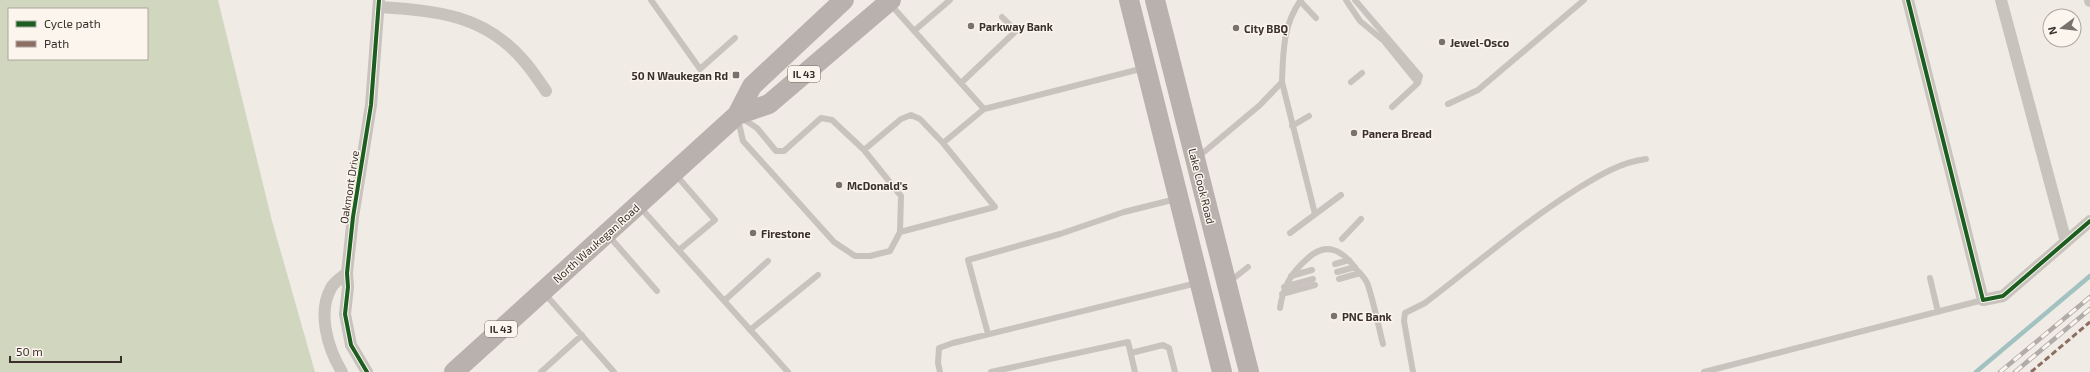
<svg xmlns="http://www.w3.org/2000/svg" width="2090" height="372" font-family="'Exo 2',sans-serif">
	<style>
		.green { fill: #d1d6bf; fill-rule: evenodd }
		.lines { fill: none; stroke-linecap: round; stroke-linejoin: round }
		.stream { stroke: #a1c2c1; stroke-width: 4.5 }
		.lane { stroke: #c9c3be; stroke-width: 6 }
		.street { stroke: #c9c3be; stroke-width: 12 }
		.primary { stroke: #b8b1ad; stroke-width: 20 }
		.rail-casing { stroke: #b1aca8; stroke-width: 4.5 }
		.rail { stroke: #fbf5ee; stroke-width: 3; stroke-dasharray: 9; stroke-linecap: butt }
		.quiet { stroke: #8d6e63; stroke-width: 3; stroke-dasharray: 6 3; stroke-linecap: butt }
		.cycleway-casing { stroke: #fbf5ee; stroke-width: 6 }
		.cycleway { stroke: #1b5e20; stroke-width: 4 }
		.poi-dot { fill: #7a716c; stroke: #fbf5ee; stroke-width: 1.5 }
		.labels { text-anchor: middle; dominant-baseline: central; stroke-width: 3; stroke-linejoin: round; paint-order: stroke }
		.shield { fill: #fbf5ee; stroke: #756b66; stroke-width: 1 }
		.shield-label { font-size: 10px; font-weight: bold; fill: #3b302b }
		.poi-label { font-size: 11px; font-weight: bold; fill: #3b302b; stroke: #fbf5ee; text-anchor: start }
		.street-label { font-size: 11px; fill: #3b302b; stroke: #fbf5ee }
	</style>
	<rect width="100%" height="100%" fill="#f0ebe5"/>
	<path class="green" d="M0,0h218l54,221 43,151h-315zM9,9h138v50h-138z"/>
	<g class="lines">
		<path class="stream" d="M1976,372l114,-96"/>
		<path class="lane" d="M651,0l49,69 35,-31
			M1346,0l14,21 24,20 34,42
			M1355,0l65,76 -2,7 -26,24
			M1300,1l16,17
			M891,5l93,104
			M914,31l36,-31
			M1282,82l33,132
			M1351,82l11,-9
			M961,83l55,-52 -14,-14
			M1448,104l30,-14 106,-90
			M737,115l20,13 19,23h8l37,-33 11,2 32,30 37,46 -1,36 -10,19 -20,5h-15l-21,-14 -91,-101z
			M1292,126l17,-10
			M864,150l37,-31 10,-4 9,4 23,24 41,-34 160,-41
			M1198,157l62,-52 22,-23c1,-29 1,-58 19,-82
			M676,175l39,45 -36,30
			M639,206l149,166
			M900,232l95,-25 -52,-64
			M1290,233l51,-38
			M608,235l49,56
			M1342,239l19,-20
			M1335,264l14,-4
			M1337,272l18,-5
			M1291,276l21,-6
			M1930,278l8,34
			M1339,279l21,-6
			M1229,282l19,-15
			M1284,287l29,-8
			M545,294l69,78
			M1282,294l33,-9
			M724,301l44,-40
			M1280,308c3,-21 11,-35 27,-49 20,-19 36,-8 50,11 4,4 9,9 11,15 6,19 10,39 15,59
			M750,330l68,-55
			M988,334l-20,-74 92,-26 64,-22 52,-13
			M1131,353l32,-8 6,3 6,24
			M541,372l41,-37
			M940,372l-2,-9 1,-15 14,-5 244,-60
			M991,372l137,-30 7,30
			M1413,372l-9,-51 1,-8 20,-10c50,-38 98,-80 152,-114 21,-13 44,-27 69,-30
			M1704,372l279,-72"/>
		<path class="street" d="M1908,0l75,300 20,-4 87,-75
			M2001,0l65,242
			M2090,0v1
			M379,7c57,4 105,7 145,54 8,9 15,20 22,30
			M342,372c-14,-23 -25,-59 -11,-84 3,-6 11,-11 16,-15
			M367,372l-16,-27 -6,-31 3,-27 -1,-14 6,-56 18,-112 8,-105"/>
		<path class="primary" d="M1129,0l93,372
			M1155,0l94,372
			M737,115l32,-11 122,-104
			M454,372l283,-257 15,-29 92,-86"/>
		<defs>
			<path id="rail" d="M2000,372l90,-75
				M2015,372l75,-63"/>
		</defs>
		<use href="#rail" class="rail-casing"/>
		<use href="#rail" class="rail"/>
		<path class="quiet" d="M2031,372l59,-50"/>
		<defs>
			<path id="cycleway" d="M1908,0l75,300 20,-4 87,-75
				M367,372l-16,-27 -6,-31 3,-27 -1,-14 6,-56 18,-112 8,-105"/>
		</defs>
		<use href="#cycleway" class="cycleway-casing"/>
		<use href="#cycleway" class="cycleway"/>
	</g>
	<g class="poi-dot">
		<circle cx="971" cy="26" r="4"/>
		<circle cx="1236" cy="28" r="4"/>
		<circle cx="1442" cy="42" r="4"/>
		<rect x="732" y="71" width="8" height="8" rx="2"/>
		<circle cx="1354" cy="133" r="4"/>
		<circle cx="839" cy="185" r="4"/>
		<circle cx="753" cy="233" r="4"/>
		<circle cx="1334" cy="316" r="4"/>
	</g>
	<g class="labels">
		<g class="shield">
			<rect x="788" y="66" width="32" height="16" rx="3"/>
			<rect x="485" y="321" width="32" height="16" rx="3"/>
		</g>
		<g class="shield-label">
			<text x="804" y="74">IL 43</text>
			<text x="501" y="329">IL 43</text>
		</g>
		<g class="poi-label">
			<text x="979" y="26">Parkway Bank</text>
			<text x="1244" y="28">City BBQ</text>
			<text x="1450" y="42">Jewel-Osco</text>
			<text x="728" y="75" text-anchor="end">50 N Waukegan Rd</text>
			<text x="1362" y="133">Panera Bread</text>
			<text x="847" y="185">McDonald's</text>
			<text x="761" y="233">Firestone</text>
			<text x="1342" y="316">PNC Bank</text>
		</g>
		<g class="street-label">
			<text transform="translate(1202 186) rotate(76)">Lake Cook Road</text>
			<text transform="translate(349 187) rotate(-81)">Oakmont Drive</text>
			<text transform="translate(596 243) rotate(-42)">North Waukegan Road</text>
		</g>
	</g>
	<rect x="8" y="8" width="140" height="52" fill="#fbf5ee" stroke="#aea6a0"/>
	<rect x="16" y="21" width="20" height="6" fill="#1b5e20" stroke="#aea6a0"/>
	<text x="44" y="28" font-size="12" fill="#3b302b">Cycle path</text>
	<rect x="16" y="41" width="20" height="6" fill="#8d6e63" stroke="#aea6a0"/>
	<text x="44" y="48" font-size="12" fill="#3b302b">Path</text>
	<g transform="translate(2062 28) rotate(255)"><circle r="19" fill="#fbf5ee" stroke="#aea6a0"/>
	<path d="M0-3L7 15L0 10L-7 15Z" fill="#7a716c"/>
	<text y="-6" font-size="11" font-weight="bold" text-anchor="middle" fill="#3b302b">N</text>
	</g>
	<path d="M10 356v6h111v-6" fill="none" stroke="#3b302b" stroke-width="2"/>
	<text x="16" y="356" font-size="12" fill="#3b302b" stroke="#fbf5ee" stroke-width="3" paint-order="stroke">50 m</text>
</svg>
